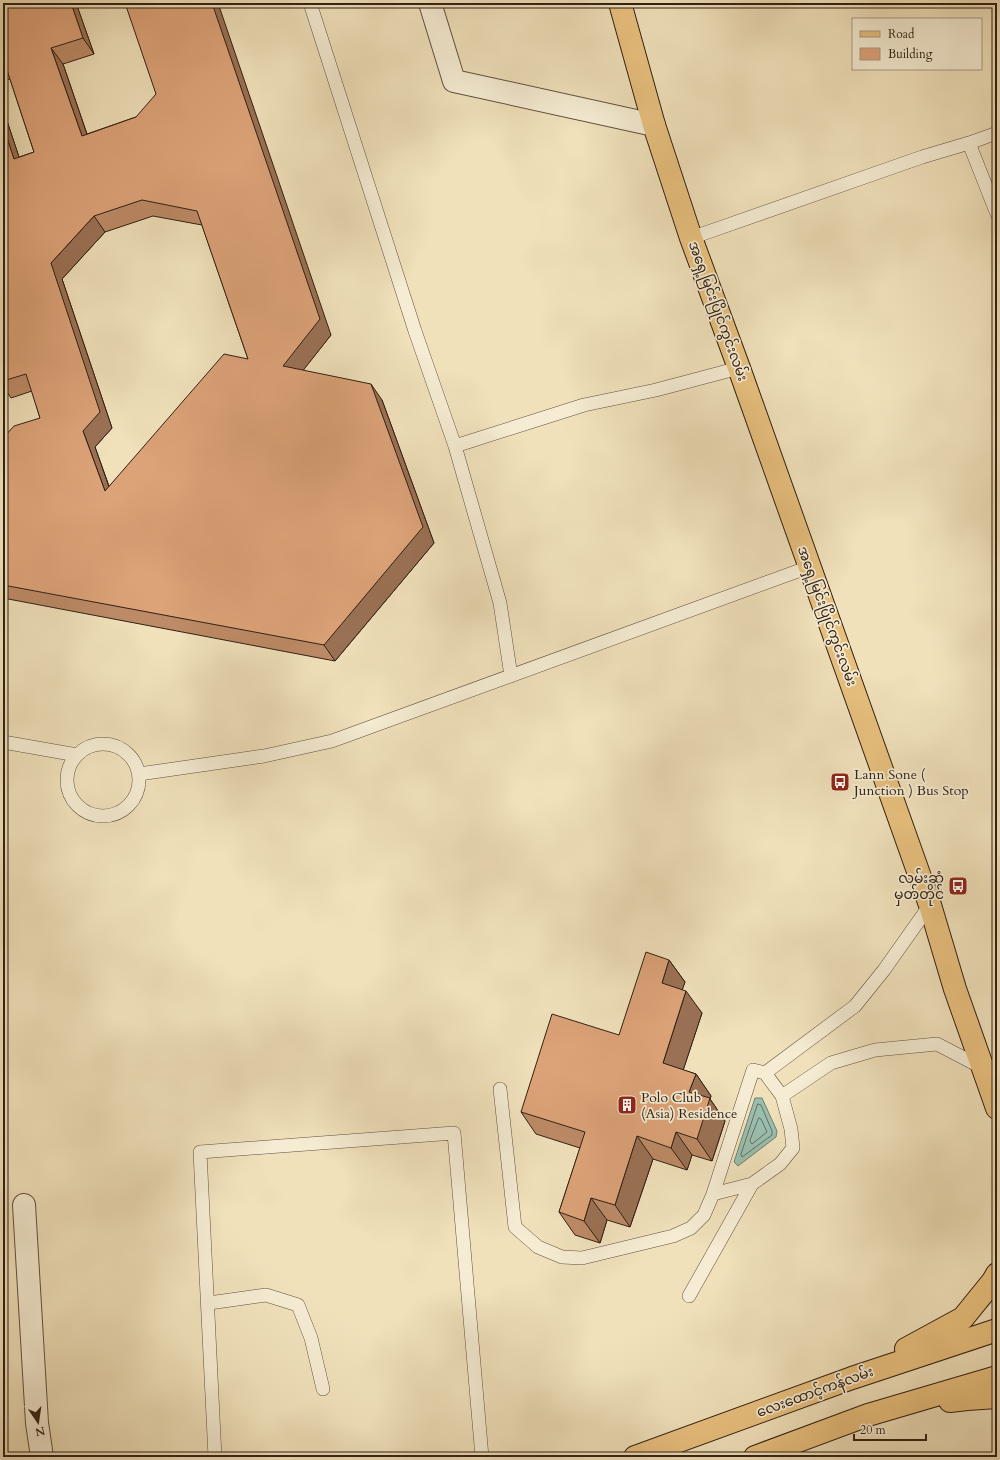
<svg xmlns="http://www.w3.org/2000/svg" width="1000" height="1460" font-family="Cardo,'Noto Sans Myanmar',serif">
	<style>
		.water { fill: #9abeae; stroke: #707f70 }
		.lines { fill: none; stroke-linecap: round; stroke-linejoin: round }
		.shore { stroke: #666f61; stroke-width: 1 }
		.service-casing { stroke: #61503e; stroke-width: 14 }
		.minor-casing { stroke: #61503e; stroke-width: 24 }
		.primary-casing { stroke: #312014; stroke-width: 24 }
		.service { stroke: #f5ecd3; stroke-width: 13 }
		.minor { stroke: #f5ecd3; stroke-width: 22 }
		.primary { stroke: #e8c07e; stroke-width: 22 }
		.wall { fill: #bd8b67; stroke: #312014; fill-rule: evenodd }
		.shaded-wall { fill: #9a7154; stroke: #312014 }
		.building { fill: #dca278; stroke: #312014; fill-rule: evenodd }
		.labels { text-anchor: middle; dominant-baseline: central; stroke-width: 3.5; stroke-linejoin: round; paint-order: stroke }
		.street-label { font-size: 14px; fill: #312014; stroke: #f5ecd3 }
		.poi-label { font-size: 14px; fill: #312014; stroke: #f5ecd3; text-anchor: start }
	</style>
	<rect width="100%" height="100%" fill="#f0e1bb"/>
	<filter id="stains"><feTurbulence type="fractalNoise" baseFrequency=".005" numOctaves="4"/><feColorMatrix values="0 0 0 0 .2 0 0 0 0 .09 0 0 0 0 .02 0 0 0 .5 -.17"/></filter>
	<radialGradient id="worn" r=".72"><stop offset=".6" stop-color="#630" stop-opacity="0"/><stop offset="1" stop-color="#630" stop-opacity=".3"/></radialGradient>
	<path class="water" d="M755,1098h7l15,33 -1,6 -38,29 -4,-4z"/>
	<g class="lines">
		<path class="shore" d="M758,1104l3,1 11,26v4l-30,22 -1,-2z
			M759,1118l2,1 6,13 -15,12 -2,-3z"/>
		<defs>
			<path id="service" d="M310,3l105,328 40,115 129,-41 72,-15 83,-22
				M969,143l28,71
				M691,238l231,-81 47,-14 28,-10
				M455,446l45,157 11,73
				M3,742l74,13
				M67 780a36 36 0 1 1 72 0a36 36 0 1 1-72 0Z
				M139,774l125,-18 68,-15 477,-174
				M765,1073l90,-67 29,-36 46,-65
				M500,1089l15,138 23,20 24,10 20,1 91,-22 18,-8 13,-13 9,-21
				M782,1096l49,-33 44,-13 62,-6 46,24
				M689,1296l63,-112 28,-20 13,-16 -2,-19 -9,-33 -17,-23 -12,-3 -40,124 39,-10
				M209,1303l57,-8 32,10 13,33 12,51
				M215,1457l-15,-305 254,-19 28,324"/>
			<path id="minor" d="M430,3l24,78 200,44
				M24,1205l13,218 5,34"/>
			<path id="primary" d="M620,3l34,122 37,113 48,130 191,537 25,84 42,119
				M906,1349l57,-31 30,-37 4,-7
				M950,1401l17,-2 30,-2
				M635,1457l217,-79 145,-48
				M755,1457l113,-42 129,-38"/>
		</defs>
		<use href="#service" class="service-casing"/>
		<use href="#minor" class="minor-casing"/>
		<use href="#primary" class="primary-casing"/>
		<use href="#service" class="service"/>
		<use href="#minor" class="minor"/>
		<use href="#primary" class="primary"/>
	</g>
	<path class="wall" d="M3,3h73l18,51 -31,10 24,70 49,-17 195,218 -28,35 79,30 52,143 -99,118 -332,-63v-160l37,-20 -8,-27 -21,7 -8,-12v-277l16,48 15,-5 -24,-73 -7,2zM153,216l49,9 46,134 -139,127 -14,-39 17,-19 -50,-149 43,-47z
		M669,960l16,22 -3,7 20,24 -19,57 13,4 15,22 -1,3 15,22 -13,40 -20,-6 -5,15 -34,-11 -23,68 -23,-7 -7,23 -25,-8 -16,-23 21,-64 -44,-14 -15,-22 98,-77z"/>
	<path class="shaded-wall" d="M71,3h5l18,51 -11,-16z
		M212,3h6l113,332 -37,47 -11,-16z
		M51,48l12,16 30,88 -11,-16z
		M3,109l22,66 -11,-16 -11,-33z
		M94,216l11,16 -43,47 50,149 -17,19 21,60 -11,-16 -22,-60 -32,-168z
		M371,384l11,16 52,143 -99,118 -11,-16z
		M669,960l16,22 -8,23 -15,-22z
		M686,991l16,22 -24,73 -15,-23z
		M696,1074l15,22 -1,3 15,22 -13,40 -15,-22 -8,-47z
		M676,1132l16,23 -5,15 -16,-22z
		M637,1136l16,23 -23,68 -15,-22z
		M591,1198l16,22 -7,23 -16,-22z"/>
	<path class="building" d="M3,3h68l12,35 -32,10 31,88 54,-19 20,-23 -31,-91h87l108,316 -37,47 88,18 52,143 -99,118 -321,-60v-147l11,-12 26,-8 -14,-44 -23,7v-255l11,33 20,-7 -30,-91 -1,1zM142,200l55,11 51,148 -24,-5 -119,137 -22,-60 17,-19 -49,-149 43,-47z
		M646,952l23,8 -7,23 24,8 -23,72 33,11 -7,18 21,6 -13,41 -21,-7 -5,16 -34,-12 -22,69 -24,-7 -7,23 -25,-9 26,-80 -64,-20 31,-98 67,21z"/>
	<defs>
		<symbol id="bus-square" viewBox="-11 -11 22 22"><rect x="-9" y="-9" width="18" height="18" rx="4" fill="#8f2418" stroke="#f5ecd3"/><path d="M-5-6H5V4H4V6H2V4H-2V6H-4V4H-5ZM-3.5-4V0h7V-4ZM-3.5 1.2v1.5H-2V1.2ZM2 1.2v1.5H3.5V1.2Z" fill="#fff"/></symbol>
		<symbol id="building-square" viewBox="-11 -11 22 22"><rect x="-9" y="-9" width="18" height="18" rx="4" fill="#8f2418" stroke="#f5ecd3"/><path d="M-4-6H4V6H1V3H-1V6H-4ZM-2.5-4.3h1.7v1.8h-1.7ZM.8-4.3h1.7v1.8H.8ZM-2.5-1h1.7V.8h-1.7ZM.8-1h1.7V.8H.8Z" fill="#fff"/></symbol>
	</defs>
	<g fill-rule="evenodd">
		<use href="#bus-square" x="829" y="771" width="22" height="22"/>
		<use href="#bus-square" x="947" y="875" width="22" height="22"/>
		<use href="#building-square" x="616" y="1094" width="22" height="22"/>
	</g>
	<g class="labels">
		<g class="street-label">
			<text transform="translate(718 311) rotate(70)">အရှေ့မြင်းပြိုင်ကွင်းလမ်း</text>
			<text transform="translate(827 616) rotate(70)">အရှေ့မြင်းပြိုင်ကွင်းလမ်း</text>
			<text transform="translate(815 1392) rotate(-20)">လေးထောင့်ကန်လမ်း</text>
		</g>
		<g class="poi-label">
			<text x="854" y="774">Lann Sone (<tspan x="854" dy="16">Junction ) Bus Stop</tspan></text>
			<text x="944" y="878" text-anchor="end">လမ်းဆုံ<tspan x="944" dy="16">မှတ်တိုင်</tspan></text>
			<text x="641" y="1097">Polo Club<tspan x="641" dy="16">(Asia) Residence</tspan></text>
		</g>
	</g>
	<rect width="1000" height="1460" fill="none" stroke="#f0e1bb" stroke-width="16"/>
	<rect x="4" y="4" width="992" height="1452" fill="none" stroke="#312014" stroke-width="2"/>
	<rect x="8" y="8" width="984" height="1444" fill="none" stroke="#312014"/>
	<rect x="852" y="18" width="130" height="52" fill="#f5ecd3" stroke="#a79a87"/>
	<rect x="860" y="31" width="20" height="6" fill="#e8c07e" stroke="#a79a87"/>
	<text x="888" y="38" font-size="12" fill="#312014">Road</text>
	<rect x="860" y="48" width="20" height="12" fill="#dca278" stroke="#a79a87"/>
	<text x="888" y="58" font-size="12" fill="#312014">Building</text>
	<g transform="translate(38 1422) rotate(167)" stroke="#f5ecd3" stroke-width="3" paint-order="stroke">
	<path d="M0-3L7 15L0 10L-7 15Z" fill="#312014"/>
	<text y="-6" font-size="11" font-weight="bold" text-anchor="middle" fill="#312014">N</text>
	</g>
	<path d="M854 1434v6h72v-6" fill="none" stroke="#312014" stroke-width="2"/>
	<text x="860" y="1434" font-size="12" fill="#312014" stroke="#f5ecd3" stroke-width="3" paint-order="stroke">20 m</text>
	<rect width="100%" height="100%" filter="url(#stains)"/>
	<rect width="100%" height="100%" fill="url(#worn)"/>
</svg>
